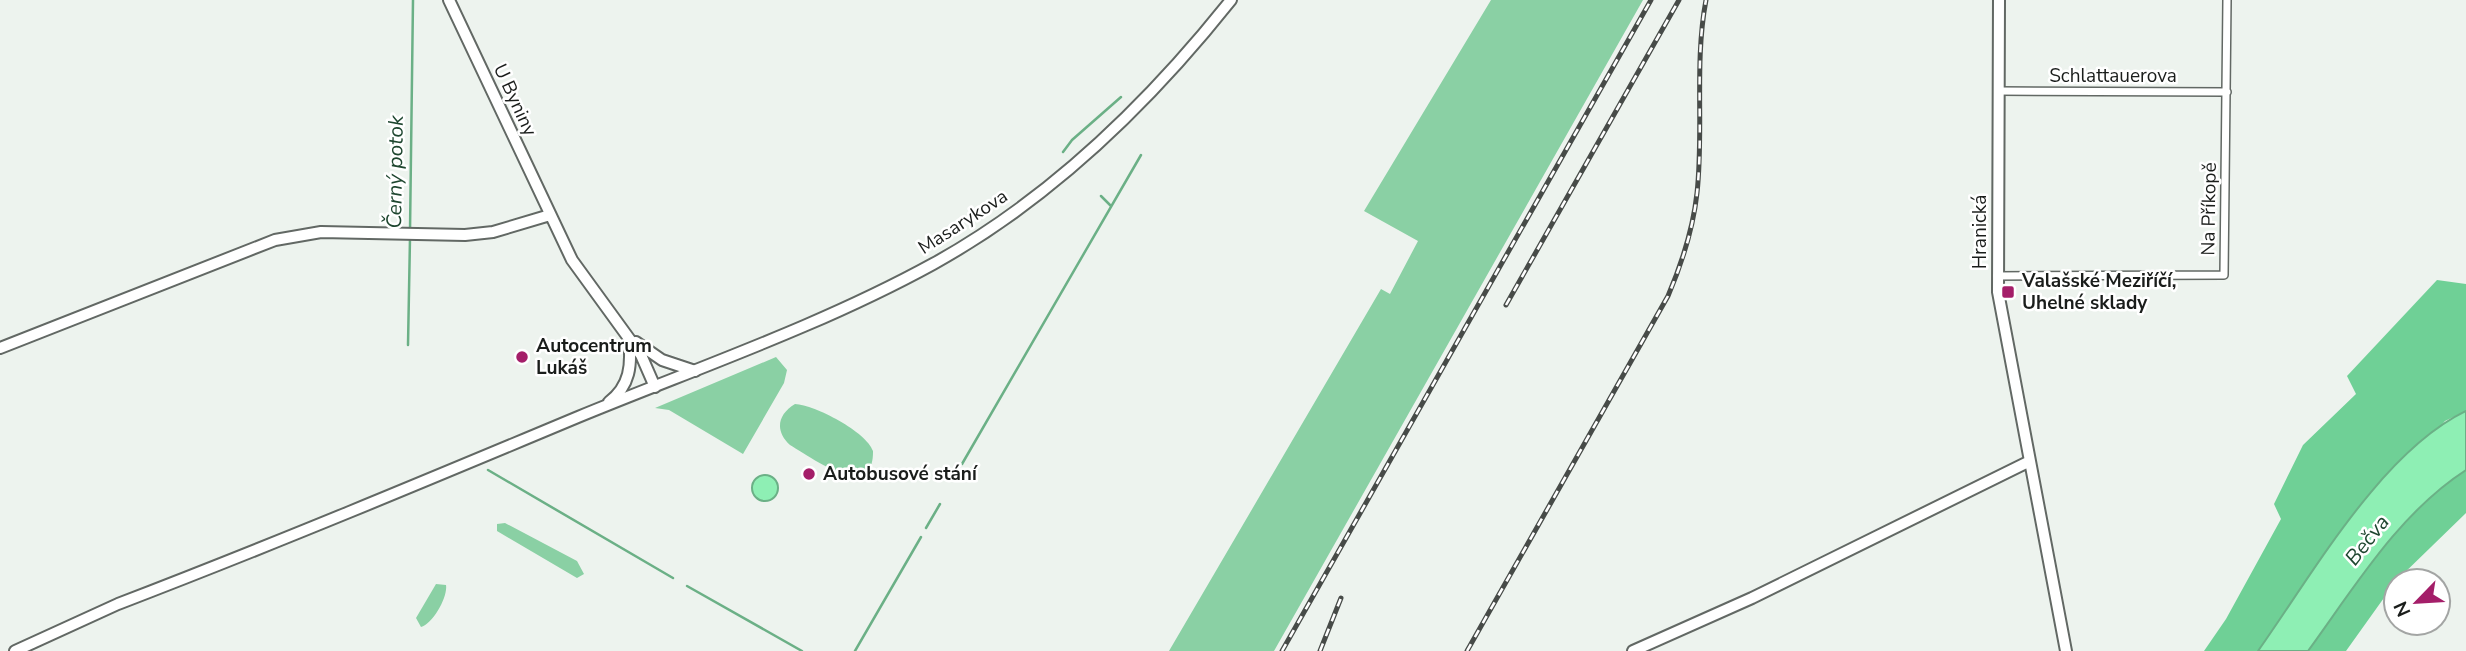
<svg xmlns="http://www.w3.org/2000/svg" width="2466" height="651" font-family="'Nunito Sans',sans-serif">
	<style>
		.green { fill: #8ad0a4 }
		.forest { fill: #6fd096 }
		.water { fill: #8eefb4; stroke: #6bb086; stroke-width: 2 }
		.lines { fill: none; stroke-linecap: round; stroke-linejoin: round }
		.stream { stroke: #6bb086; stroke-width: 2.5 }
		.street-casing { stroke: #626864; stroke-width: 10 }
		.secondary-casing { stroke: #626864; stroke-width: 14 }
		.primary-casing { stroke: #626864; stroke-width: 14 }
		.street { stroke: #fff; stroke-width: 7 }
		.secondary { stroke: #fff; stroke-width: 10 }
		.primary { stroke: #fff; stroke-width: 10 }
		.rail-casing { stroke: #474b48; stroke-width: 5 }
		.rail { stroke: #fff; stroke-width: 2.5; stroke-dasharray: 8; stroke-linecap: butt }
		.poi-dot { fill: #a41e69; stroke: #fff; stroke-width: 2.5 }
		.labels { text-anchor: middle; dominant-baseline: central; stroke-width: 5; stroke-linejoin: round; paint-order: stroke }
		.street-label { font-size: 19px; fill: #1a1d1b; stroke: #fff }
		.poi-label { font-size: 19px; font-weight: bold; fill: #1a1d1b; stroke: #fff; text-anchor: start }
		.water-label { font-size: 21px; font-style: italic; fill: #1e462f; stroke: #fff }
	</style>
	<rect width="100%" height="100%" fill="#edf3ee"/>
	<path class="green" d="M1491,0h152l-369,651h-105l212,-362 9,5 28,-53 -54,-30z
		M776,357l11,13 -3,13 -41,71 -74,-44 -14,-2z
		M795,404c20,1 72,28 78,47 1,53 -64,5 -83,-6 -15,-14 -13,-30 5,-41z
		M505,523l72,38 7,13 -7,4 -80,-47v-7z
		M436,584l10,1c2,12 -13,39 -25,42l-5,-9z"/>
	<path class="forest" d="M2437,280l29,4v127l-21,10 -141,165 -46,65h-54l22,-32 55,-100 -7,-15 29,-59 53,-51 -9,-18z
		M2466,470v43l-70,68 -50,70h-38c46,-63 91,-138 158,-181z"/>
	<path class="water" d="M2466,411v59c-67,43 -112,118 -158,181h-50c54,-76 123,-199 208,-240z
		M752 488a13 13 0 1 1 26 0a13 13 0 1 1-26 0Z"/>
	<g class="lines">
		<path class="stream" d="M1063,152l9,-12 49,-43
			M1101,196l10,10
			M410,231l3,-231
			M408,345l2,-107
			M962,464l179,-309
			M488,470l185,108
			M926,528l14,-24
			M687,586l115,65
			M855,651l66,-114"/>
		<defs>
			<path id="street" d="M1999,91l228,1
				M1997,276l227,-1 3,-275"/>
			<path id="secondary" d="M449,0l123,260 69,95 14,32
				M1999,0l-1,292 68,359
				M636,342l26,18 33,11
				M0,348l275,-108 46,-8 144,3 28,-3 57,-17
				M609,402c21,-16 23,-37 20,-63
				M1633,651l119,-53 278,-137"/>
			<path id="primary" d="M15,651l103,-47c154,-59 307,-123 460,-187 119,-49 242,-91 355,-153 116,-64 216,-161 298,-264"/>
		</defs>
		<use href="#street" class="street-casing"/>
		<use href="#secondary" class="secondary-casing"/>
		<use href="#primary" class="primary-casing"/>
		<use href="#street" class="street"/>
		<use href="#secondary" class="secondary"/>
		<use href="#primary" class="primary"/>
		<defs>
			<path id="rail" d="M1506,305l173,-305
				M1282,651l369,-651
				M1320,651l21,-53
				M1467,651l201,-355c14,-33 25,-66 29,-103 7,-63 -3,-130 9,-193"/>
		</defs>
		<use href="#rail" class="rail-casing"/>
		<use href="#rail" class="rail"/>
	</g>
	<g class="poi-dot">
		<rect x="2001" y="285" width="14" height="14" rx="3.5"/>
		<circle cx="522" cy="357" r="7"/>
		<circle cx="809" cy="474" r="7"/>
	</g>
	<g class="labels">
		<g class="street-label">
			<text x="2113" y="76">Schlattauerova</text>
			<text transform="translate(515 100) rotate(65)">U Byniny</text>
			<text transform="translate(2209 209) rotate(-89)">Na Příkopě</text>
			<text transform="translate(963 222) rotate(-33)">Masarykova</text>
			<text transform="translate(1980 232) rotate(-90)">Hranická</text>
		</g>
		<g class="poi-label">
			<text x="2022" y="281">Valašské Meziříčí,<tspan x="2022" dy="22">Uhelné sklady</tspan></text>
			<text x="536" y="346">Autocentrum<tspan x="536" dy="22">Lukáš</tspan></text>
			<text x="823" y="474">Autobusové stání</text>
		</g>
		<g class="water-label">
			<text transform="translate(395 172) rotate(-89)">Černý potok</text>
			<text transform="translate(2367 540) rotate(-52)">Bečva</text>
		</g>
	</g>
	<g transform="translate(2417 602) rotate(245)"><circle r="33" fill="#ffffff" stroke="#a3a5a4" stroke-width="2"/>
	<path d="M0-5L12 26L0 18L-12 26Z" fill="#a41e69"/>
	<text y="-10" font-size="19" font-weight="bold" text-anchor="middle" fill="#1a1d1b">N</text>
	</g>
</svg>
